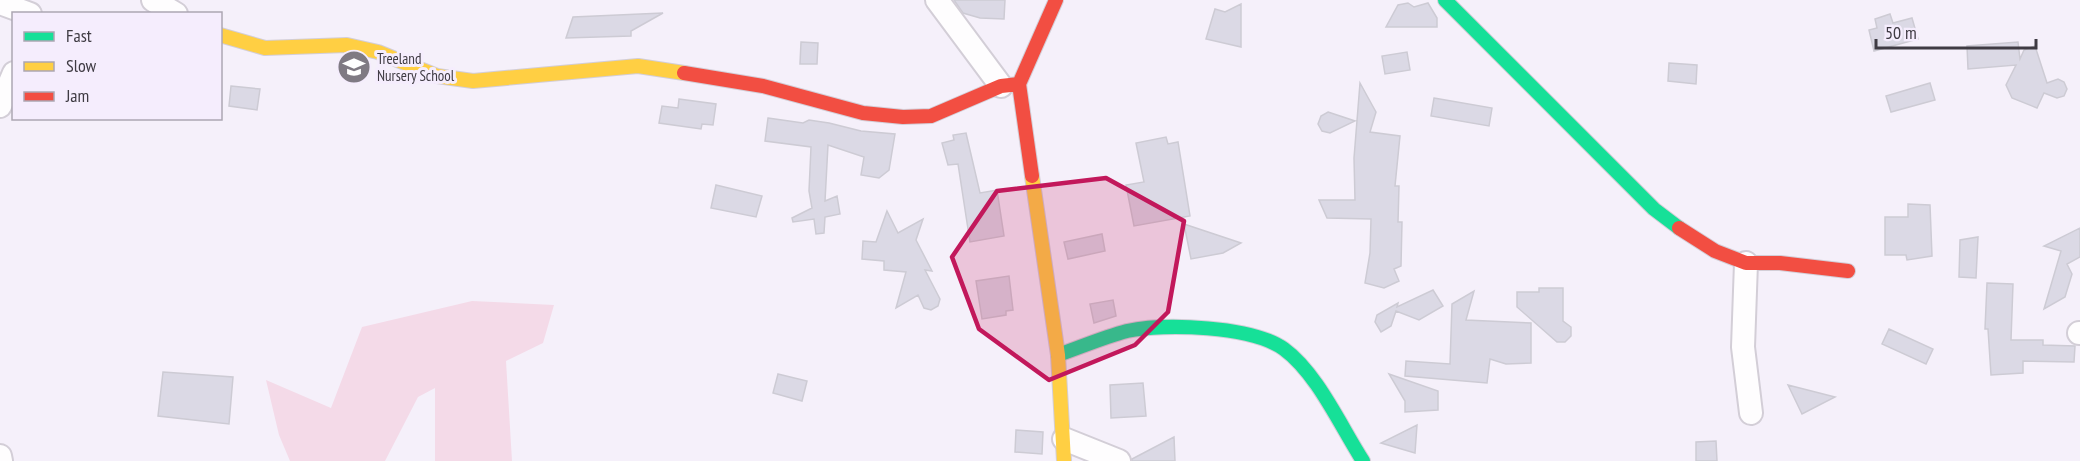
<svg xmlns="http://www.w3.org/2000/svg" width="2080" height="461" font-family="'PT Sans Narrow',sans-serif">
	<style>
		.green { fill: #f4dae8 }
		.building { fill: #dbd9e5; stroke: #cdcbd4; stroke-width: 1.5 }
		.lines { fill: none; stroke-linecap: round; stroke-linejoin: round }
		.street-casing { stroke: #d3ced7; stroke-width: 26 }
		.fast-casing { stroke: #d3ced7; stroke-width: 16 }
		.slow-casing { stroke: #d3ced7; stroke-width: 16 }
		.jam-casing { stroke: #d3ced7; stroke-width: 16 }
		.street { stroke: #fefdfe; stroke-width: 22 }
		.fast { stroke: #16e098; stroke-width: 14 }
		.slow { stroke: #ffcf43; stroke-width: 14 }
		.jam { stroke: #f24e42; stroke-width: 14 }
		.marked { fill: #c2185b; fill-opacity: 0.2; stroke: #c2185b; stroke-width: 4.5; stroke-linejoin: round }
		.labels { text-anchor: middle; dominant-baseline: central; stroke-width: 6; stroke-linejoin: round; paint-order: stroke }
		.poi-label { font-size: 15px; fill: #3f3b43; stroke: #f5edfd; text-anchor: start }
	</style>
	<rect width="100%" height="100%" fill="#f5f0fa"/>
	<path class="green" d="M472,301l82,4 -11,38 -37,18 6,100h-77v-73l-17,9 -33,64h-95l-11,-26 -13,-55 65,28 31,-81z"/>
	<path class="building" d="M954,0h51l-1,19 -24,-1 -17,-5z
		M1408,3l6,4 14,-4 9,15v9h-51l12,-22z
		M1241,4v43l-35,-8 9,-30 10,3z
		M663,13l-32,18v5l-65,2 7,-21z
		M1890,14l3,9 19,-5 6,21 -44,12 -5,-21 8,-2 -2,-9z
		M801,42l17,1 -1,21h-17z
		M2018,42l2,17 4,-9 11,-4 12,37 11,-4 6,3 3,7 -3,7 -7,2 -13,-5 -7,15 -25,-10 -6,-13 10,-20 -48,4 -1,-23z
		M1407,52l3,18 -25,4 -3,-18z
		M1669,63l28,2 -1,19 -28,-3z
		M1360,83l16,29 -6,20 30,4 -5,50h4l-1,36h4l-1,44 -7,3 5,12 -15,7 -19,-5 5,-30 1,-34 -44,-1 -8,-18h36l-1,-42z
		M1930,83l5,17 -44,12 -5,-16z
		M231,86l29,3 -3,21 -28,-4z
		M1434,98l58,10 -3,18 -58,-10z
		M679,99l37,5 -3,21 -11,-1 -1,5 -42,-6 3,-17 16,2z
		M1328,112l27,9 -25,12 -8,-2 -4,-7 3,-8z
		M768,118l35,5 6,-3 20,3 32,8 34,3 -6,36 -10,8 -18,-3 3,-18 -36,-12 -3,56 12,-5 3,18 -15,3 -1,16 -8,1 -2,-15 -21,3 -1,-4 20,-10 -3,-17 2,-44 -46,-6z
		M966,133l14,60 17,-3 7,46 -34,6 -12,-78 -10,1 -6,-22 12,-3 -1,-5z
		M1166,137l2,7 10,-2 12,74 -56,10 -8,-41 18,-3 -8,-39z
		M716,185l46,11 -6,21 -45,-9z
		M1908,204l22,1 2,51 -25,4 -1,-5h-21v-38h23z
		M887,211l11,22 25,-14 -7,21 16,31 -7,-1 15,29 -2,7 -7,4 -7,-2 -6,-13 -22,13 10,-36 -22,-2v-9l-22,-2 1,-18 13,1z
		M1184,224l57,19 -18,10 -32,6z
		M2080,228v29l-13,7 5,10 -7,23 -21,12 17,-58 -17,-5z
		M1102,234l3,17 -37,8 -4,-17z
		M1978,237l-2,41 -17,-1 1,-37z
		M1009,276l4,34 -7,1v4l-24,4 -6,-38z
		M1987,283l26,1 -2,56h32v5l32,1 -1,16 -51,-1v12l-32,2 -3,-46h-3z
		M1539,288h24v33l8,6v9l-6,6h-8l-40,-35v-15h22z
		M1433,290l10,16 -24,14 -23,-9 -5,15 -10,6 -6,-10 2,-7 21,-12 -1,4z
		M1474,291l-8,29 65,3v40l-25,1 -16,-5 -3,24 -82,-7 1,-15 44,3 2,-60z
		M1113,300l3,16 -22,7 -4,-19z
		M1889,329l44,20 -7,15 -44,-20z
		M163,372l70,5 -4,47 -71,-8z
		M778,374l29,7 -5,20 -29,-8z
		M1389,374l49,17v19l-33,2v-11z
		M1143,383l3,33 -35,2 -1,-33z
		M1788,385l47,12 -33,17z
		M1417,425l-2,28 -34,-10z
		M1016,430l27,2 -1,22 -27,-2z
		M1174,437l1,24h-43v-2z
		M1716,441l1,20h-21v-19z"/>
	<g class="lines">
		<defs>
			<path id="street" d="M153,0l23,14
				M937,0l64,86
				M0,3l30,11
				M0,106l14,-33
				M1746,263l-3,84 8,66
				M2079,333h1
				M1064,439l55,22
				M0,456l1,5"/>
			<path id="fast" d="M1445,0l209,209 25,19
				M1058,355c23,-8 46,-18 69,-24 38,-8 125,-5 157,18 33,24 57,78 79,112"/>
			<path id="slow" d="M220,35l45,13 82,-3 31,7 59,24 36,5 165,-15 46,7
				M1032,176l26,179 6,106"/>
			<path id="jam" d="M684,73l79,13 100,27 40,4 28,-1 70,-30 18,-2
				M1032,176l-13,-92 37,-84
				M1679,228l36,23 31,12h34l68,8"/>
		</defs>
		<use href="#street" class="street-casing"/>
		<use href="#fast" class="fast-casing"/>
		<use href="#slow" class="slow-casing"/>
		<use href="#jam" class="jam-casing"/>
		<use href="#street" class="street"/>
		<use href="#fast" class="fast"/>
		<use href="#slow" class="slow"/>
		<use href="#jam" class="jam"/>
	</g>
	<path class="marked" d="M1106,178l78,43 -16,91 -33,33 -86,35 -70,-51 -27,-72 45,-66z"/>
	<defs>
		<symbol id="school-disc" viewBox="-11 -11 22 22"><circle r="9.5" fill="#7f7a83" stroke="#f5edfd"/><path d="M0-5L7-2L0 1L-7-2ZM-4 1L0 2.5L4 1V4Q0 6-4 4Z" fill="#fff"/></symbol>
	</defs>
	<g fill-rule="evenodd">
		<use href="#school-disc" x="335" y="48" width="38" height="38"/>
	</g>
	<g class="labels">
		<g class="poi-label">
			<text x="377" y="58">Treeland<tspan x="377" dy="17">Nursery School</tspan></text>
		</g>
	</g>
	<rect x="12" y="12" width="210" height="108" fill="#f5edfd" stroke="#aca6b3" stroke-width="1.5"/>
	<rect x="24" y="32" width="30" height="9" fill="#16e098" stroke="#aca6b3" stroke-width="1.5"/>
	<text x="66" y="42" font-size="18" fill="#3f3b43">Fast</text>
	<rect x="24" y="62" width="30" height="9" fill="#ffcf43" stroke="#aca6b3" stroke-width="1.5"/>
	<text x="66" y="72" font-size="18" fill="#3f3b43">Slow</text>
	<rect x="24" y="92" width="30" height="9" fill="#f24e42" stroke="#aca6b3" stroke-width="1.5"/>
	<text x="66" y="102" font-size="18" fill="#3f3b43">Jam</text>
	<path d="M1876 39v9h160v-9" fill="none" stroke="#3f3b43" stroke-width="3"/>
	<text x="1885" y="39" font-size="18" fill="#3f3b43" stroke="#f5edfd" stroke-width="4.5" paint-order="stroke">50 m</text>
</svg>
